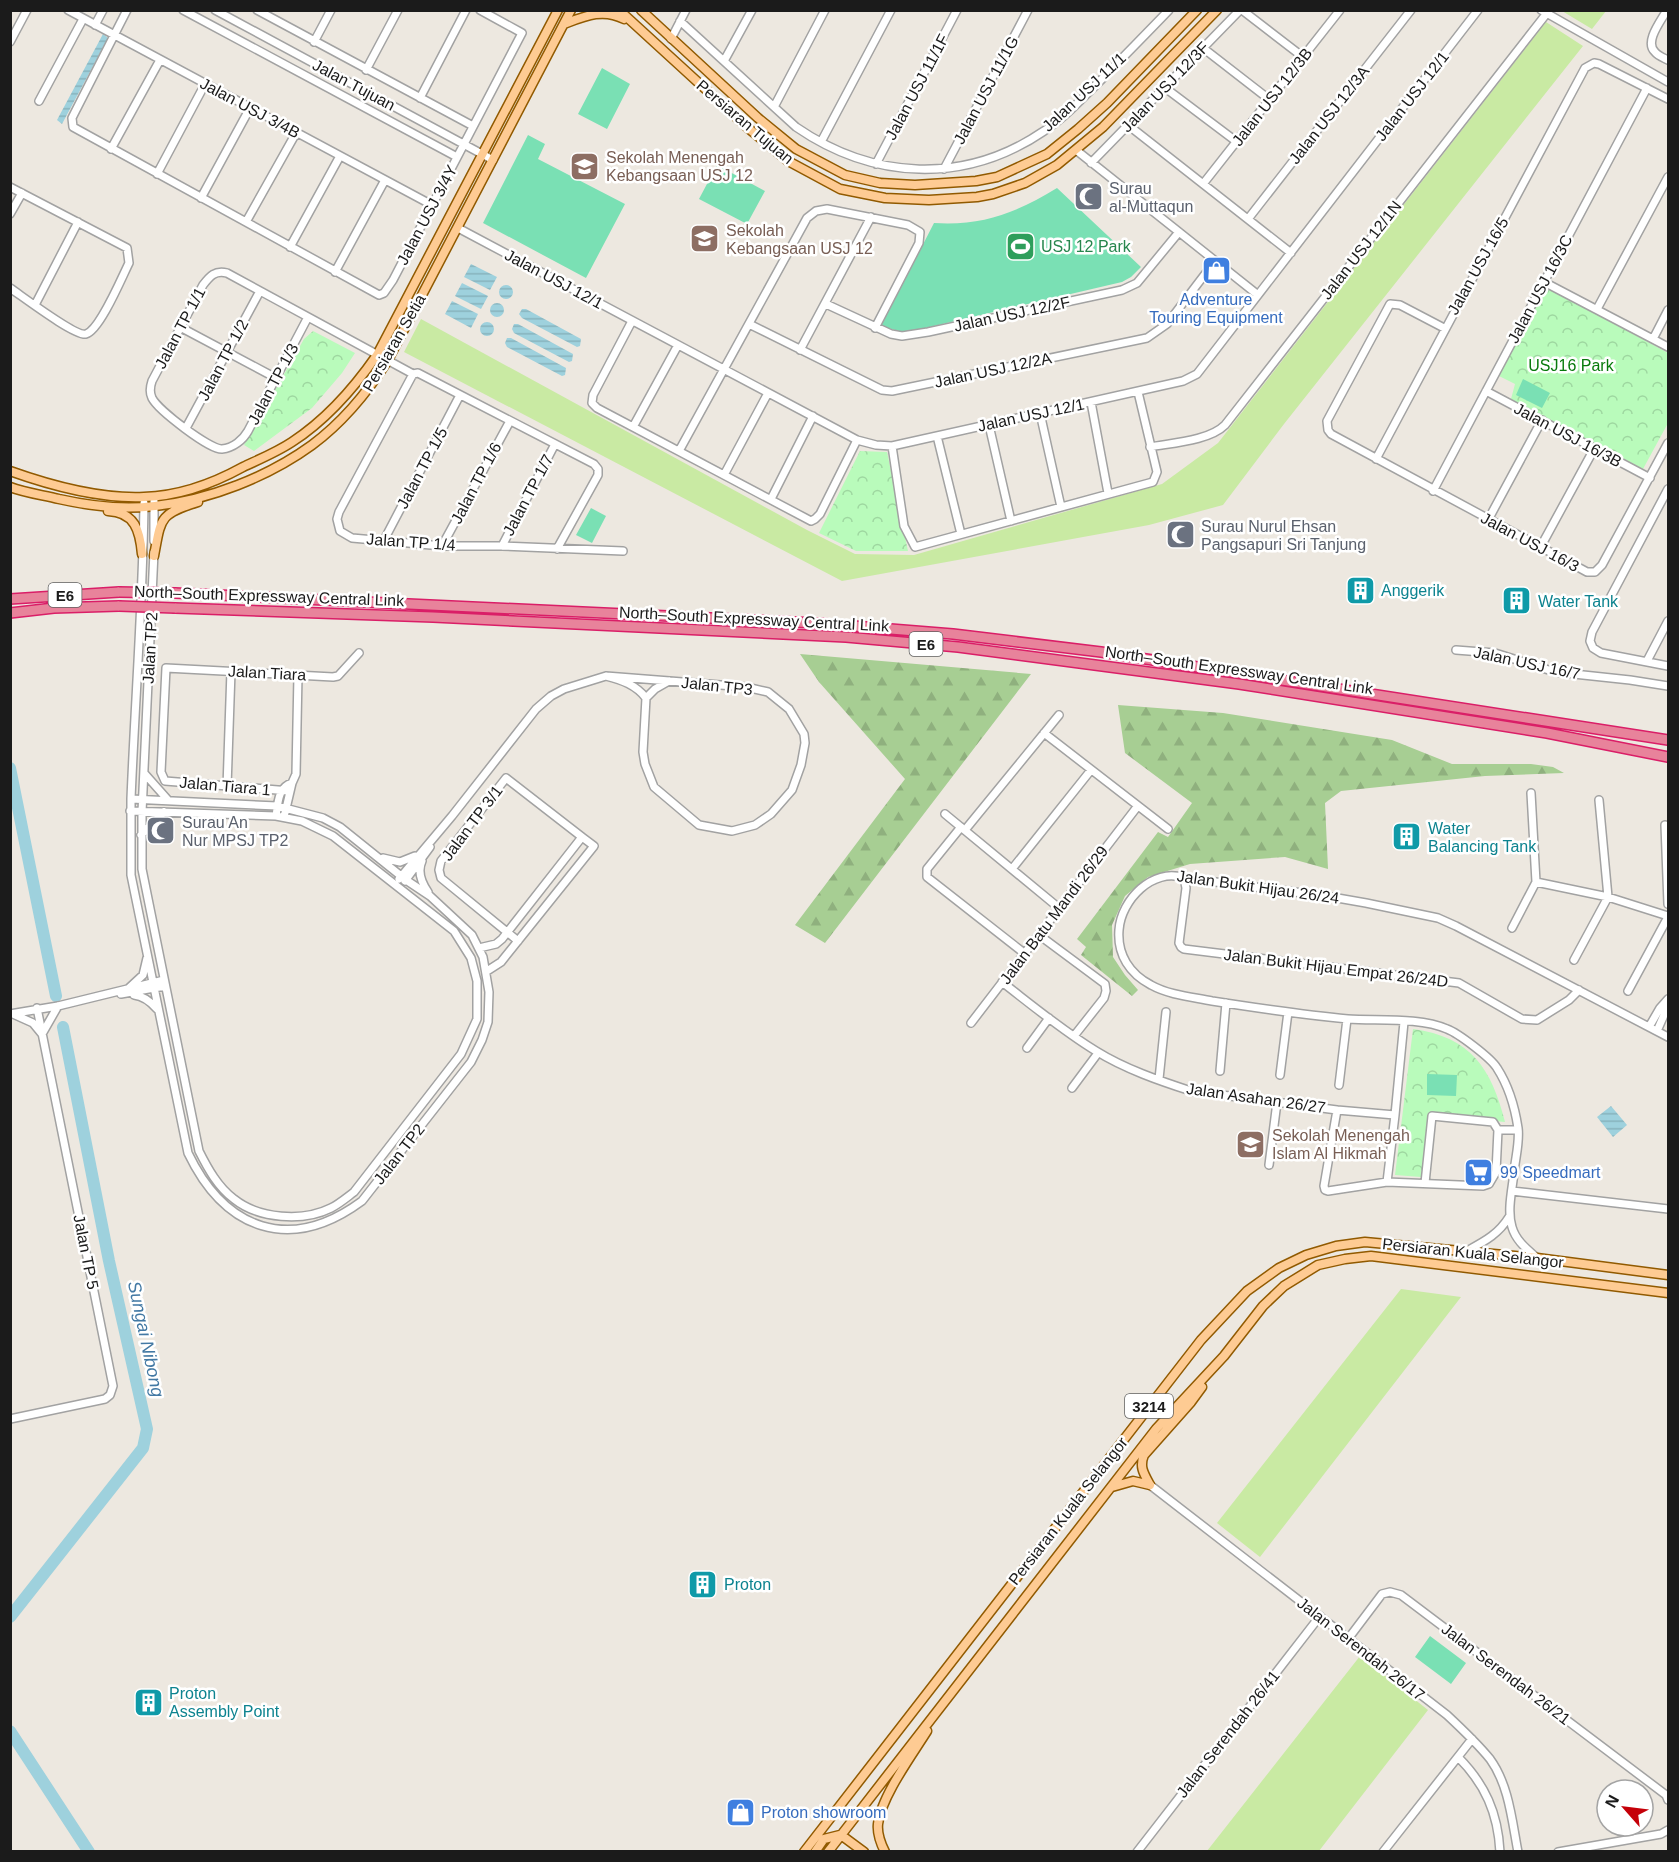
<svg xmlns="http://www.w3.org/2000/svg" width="1679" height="1862" font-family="Helvetica,sans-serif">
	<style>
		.grass { fill: #c9eaa3 }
		.forest { fill: url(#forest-firs) }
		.park { fill: url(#park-crowns) }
		.pitch { fill: #7ae0b4 }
		.water { fill: url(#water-rules) }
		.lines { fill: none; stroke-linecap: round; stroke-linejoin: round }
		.river { stroke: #9ed1dd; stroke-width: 12 }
		.minor-casing { stroke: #a2a2a2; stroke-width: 10 }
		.major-casing { stroke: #915a00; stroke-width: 11 }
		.highway-casing { stroke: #da1e67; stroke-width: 12 }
		.minor { stroke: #fff; stroke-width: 7 }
		.major { stroke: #fecb93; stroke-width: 8 }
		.highway { stroke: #e8839b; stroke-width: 9 }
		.highway-bridge-casing { stroke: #da1e67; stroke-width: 12; stroke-linecap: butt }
		.highway-bridge { stroke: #e8839b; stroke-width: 9 }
		.labels { text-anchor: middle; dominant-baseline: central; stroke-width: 5; stroke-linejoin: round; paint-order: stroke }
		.shield { fill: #fff; stroke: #5f5f5f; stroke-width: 1.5 }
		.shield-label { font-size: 15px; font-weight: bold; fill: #1b1b1b }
		.street-label { font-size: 16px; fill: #1b1b1b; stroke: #fff }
		.education-label { font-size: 16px; fill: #785e54; stroke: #fff; text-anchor: start }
		.worship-label { font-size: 16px; fill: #5b616d; stroke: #fff; text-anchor: start }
		.leisure-label { font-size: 16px; fill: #27864d; stroke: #fff; text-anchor: start }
		.shop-label { font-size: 16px; fill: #366cbe; stroke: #fff; text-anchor: start }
		.park-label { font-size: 16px; fill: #087a0c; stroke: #fff }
		.culture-label { font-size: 16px; fill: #0d838f; stroke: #fff; text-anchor: start }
		.water-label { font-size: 18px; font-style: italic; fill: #4379a4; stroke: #fff }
	</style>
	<defs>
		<pattern id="forest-firs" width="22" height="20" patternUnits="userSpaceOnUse" patternTransform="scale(1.5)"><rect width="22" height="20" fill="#a7ce93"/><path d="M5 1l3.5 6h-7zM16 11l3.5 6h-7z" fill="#8fb07e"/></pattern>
		<pattern id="park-crowns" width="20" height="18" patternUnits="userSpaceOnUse" patternTransform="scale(1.5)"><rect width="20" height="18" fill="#b9fbbb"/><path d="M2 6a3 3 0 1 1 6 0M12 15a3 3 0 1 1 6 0" fill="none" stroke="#9ed7a0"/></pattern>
		<pattern id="water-rules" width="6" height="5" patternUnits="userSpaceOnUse" patternTransform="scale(1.5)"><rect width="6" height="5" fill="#9ed1dd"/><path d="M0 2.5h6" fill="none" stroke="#88b3bd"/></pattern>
	</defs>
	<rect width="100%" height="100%" fill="#ede8e0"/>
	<path class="grass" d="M1562,11h44l-14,18z
		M1546,22l37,24 -299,378 -61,81 -74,20 -307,56 -438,-229 17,-33 386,211 48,24 59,1 248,-71 56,-41z
		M1401,1289l60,8 -201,260 -43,-34z
		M1360,1656l68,54 -109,141h-112z"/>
	<path class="forest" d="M800,654l231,20 -206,269 -30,-18 110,-146 -86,-97z
		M1118,705l105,8 169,27 60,24h79l22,3 11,6 -79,3 -144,15 -16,12 3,66 -43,-12 -95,7 -42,13 -23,19 -13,29 1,32 12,18 13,15 -6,6 -51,-41 5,-8 -9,-8 81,-107 10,5 24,-34 -67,-50z"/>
	<path class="park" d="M1545,286l123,67v70l-25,46 -132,-70 4,-15 -18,-9z
		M313,331l42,22 -13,20 -30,35 -58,43 -10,-6 60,-106z
		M860,451l27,1 21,99h-52l-37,-18z
		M1413,1029c58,8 78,39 92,93l-77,-7 -7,62 -26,-2z"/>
	<path class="pitch" d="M602,68l28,16 -23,45 -29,-15z
		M528,135l17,9 -7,15 87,45 -39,74 -103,-55z
		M717,165l48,26 -18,33 -48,-25z
		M1057,188l84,79 -10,10 -9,5 -205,48 -15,2 -21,-6 53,-103c49,3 82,-10 123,-35z
		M1523,379l27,14 -8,15 -26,-13z
		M591,508l15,8 -14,27 -16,-8z
		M1427,1074l30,1 -1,21 -29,-1z
		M1430,1636l36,27 -15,21 -36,-27z"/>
	<path class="water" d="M103,34l5,4 -46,86 -5,-4z
		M471,264l26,13 -7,13 -26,-13z
		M462,283l26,13 -7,13 -26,-13z
		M499 292a7 7 0 1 1 14 0a7 7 0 1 1-14 0Z
		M452,301l26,13 -7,14 -26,-14z
		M490 310a7 7 0 1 1 14 0a7 7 0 1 1-14 0Z
		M522,309h4l55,30 -1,7 -3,1 -55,-29 -3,-4z
		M480 329a7 7 0 1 1 14 0a7 7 0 1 1-14 0Z
		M514,324h4l55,30 -1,7 -3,1 -55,-29 -2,-4z
		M507,338h4l55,30 -1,7 -3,1 -55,-29 -2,-4z
		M1611,1106l16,19 -14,12 -16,-20z"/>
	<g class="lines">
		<path class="river" d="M10,768l46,228
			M10,1617l133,-169 4,-19 -38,-168 -46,-234
			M10,1731l79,121"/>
		<defs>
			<path id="minor" d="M68,10l364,195
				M127,10l-52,102 -3,6 1,9 306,168 5,-2 9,-13 129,-247 -42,-23
				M183,10l274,147
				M215,10l278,150
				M257,10l216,116
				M1242,10l61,47
				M1541,10l127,72
				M1667,10c-6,11 -23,32 -12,42 3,4 9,6 13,8
				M680,21l116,106c77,53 169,58 248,4 22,-14 39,-34 58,-52 22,-23 45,-46 67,-69
				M95,25l8,-15
				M671,39l15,-29
				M10,42l17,-32
				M314,42l17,-32
				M1203,48l67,52
				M724,61l28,-51
				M366,70l32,-60
				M1164,87l73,55
				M420,98l46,-88
				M39,101l44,-82
				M774,107l51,-97
				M1128,125l163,128
				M821,142l70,-132
				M111,149l49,-89
				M1076,150l182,145
				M1091,163l149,-153
				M876,164l81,-154
				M944,169l84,-159
				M157,174l48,-90
				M1203,184l137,-174
				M10,187l117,61 2,15c-7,14 -29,67 -43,71 -10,3 -64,-38 -76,-46
				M201,198l49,-90
				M10,214l12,-21
				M1248,219l163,-209
				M246,222l50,-89
				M458,228l399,212 19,5 16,1 291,-65 14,-7 281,-364
				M290,247l50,-91
				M335,272l50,-92
				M1544,282l124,65
				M826,304l65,30 11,2 26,-4 194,-42 15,-7 42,-51
				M35,305l43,-83
				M1597,309l71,-132
				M308,317l-60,114c-5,9 -15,17 -26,18 -12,1 -64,-39 -70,-51 -3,-6 -2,-11 0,-17l51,-96c7,-9 12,-15 24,-12l186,101 5,-1 176,91 4,5v6l-41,74
				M632,321l-39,74 -1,8 5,5 214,113 4,-2 5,-5 37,-74
				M749,324l133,66 10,1 255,-53 20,-14 48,-63
				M180,327l96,51
				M1444,328l-44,-23 -10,-1 -63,117 1,9 3,4 256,138h8l7,-7 66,-122
				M1653,339l15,-29
				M800,350l71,-133
				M413,374l-74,138 -2,7 3,12 12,7 90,8h60l121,5
				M1486,391l164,87
				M1091,402l17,91
				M1040,413l21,94
				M989,425l22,96
				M633,427l45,-82
				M186,428l74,-137
				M937,436l24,98
				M892,446l12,80 11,21 238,-65 4,-10 -19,-80
				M1150,447c21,-4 59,-6 75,-22l322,-412
				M679,451l128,-233 9,-7 11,-2 81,16 12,7 -1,11 -44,85
				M1376,459l209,-391 9,-5 5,1 69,35
				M724,475l44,-82
				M1668,489l-76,143 -2,9 3,7 8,5 67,13
				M1433,491l214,-403
				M771,499l42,-83
				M1488,520l54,-100
				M154,541v-40
				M383,542l77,-147
				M442,546l68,-125
				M502,546l53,-102
				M1540,548l54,-99
				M1456,650l39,3 60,19 75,8 38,6
				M1647,661l21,-40
				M646,698l9,-9 14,-8
				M1044,733l124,96
				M144,773l24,27
				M227,787l4,-116
				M290,791l-125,-10 -4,-9 5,-104 167,9 5,-1 21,-23
				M131,799l146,7 46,12 17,9 66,53 24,16 42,39 11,22 6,35 -1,30 -6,18 -11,22 -109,139c-72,53 -137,29 -174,-48l-57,-278v-76c4,-99 12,-198 13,-296
				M130,811l146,5 26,5 31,15 121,95 17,27 6,23v38l-16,35 -107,138c-8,6 -15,12 -23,16 -28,14 -72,11 -97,-9 -16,-12 -26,-30 -35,-48l-57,-282v-57l12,-260
				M945,814l114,94
				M276,816c2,-13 2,-29 16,-33
				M284,817l8,-34 4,-9 2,-99
				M1665,825l3,79
				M961,827l-34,42v8l97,76
				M965,830l94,-115
				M141,835l23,-23
				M383,858l17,4 15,-6
				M422,861c-5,11 -1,21 6,31
				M1012,869l79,-99
				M1184,878l2,10 -7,55 2,4 3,2 275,34 63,36 15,1 32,-20 10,-10
				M399,879l53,-63 84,-107 15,-13 13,-7 42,-13 140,11 22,5 21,17 15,25 1,9 -4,22 -9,25 -21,24 -16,11 -23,6 -33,-6 -45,-38 -9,-23 -2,-12 3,-54c-10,-13 -24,-18 -40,-22
				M405,881l25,-34
				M1536,882l72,15 60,19
				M1512,928l24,-46 -5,-89
				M1039,935l66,49 1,7 -2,7 -30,38
				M518,941l-77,-63 -2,-8 2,-9 65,-83 76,59
				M479,948l17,-4 6,-5 80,-102 12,9 -93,116 -14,9
				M1574,960l34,-63 -9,-97
				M1002,982c31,24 61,49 94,69 29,18 64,30 95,40l146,19 58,5
				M129,988l14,-13 4,-17
				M1628,991l40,-74
				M121,994l44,-8
				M134,995c9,1 17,7 23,14
				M10,1014l48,-8 106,-26
				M13,1014l20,9 9,11 16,-28
				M971,1023l166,-216
				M1649,1027l11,-19 8,-9
				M1657,1031l11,-25
				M1027,1048l22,-30
				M1220,1071l6,-68
				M1280,1075l8,-63
				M1159,1079l7,-67
				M1339,1085l8,-66
				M1072,1088l26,-35
				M1337,1110l-13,76 1,4 3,1 59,-9 96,4 6,-2 7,-12 2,-42
				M1498,1130h20
				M1269,1165l8,-63
				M1387,1182l8,-67 9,-93
				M1425,1183l7,-67 61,6 5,8
				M1512,1191l156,18
				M1465,1252c18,-10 33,-17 44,-35
				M1537,1258c-10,-9 -21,-17 -25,-31 -5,-16 0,-37 2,-54 1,-14 6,-31 4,-45 -3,-20 -10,-43 -21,-60 -6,-10 -39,-35 -50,-39 -27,-12 -69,-8 -99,-10 -45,-4 -91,-11 -136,-18 -20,-4 -43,-6 -61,-16 -21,-11 -34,-30 -32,-55 2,-30 34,-63 65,-52l142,18 40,7 72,15 18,8 212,111
				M10,1419l95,-20 5,-4 3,-9 -76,-378
				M1150,1485l297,230c15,14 30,28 43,44 19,26 22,62 28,93
				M1348,1639l34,-45 8,-2 11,3 265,200 2,5
				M1458,1757c27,27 40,56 42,95
				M1137,1852l183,-236
				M1383,1852l89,-113
				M1558,1852l103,-18 7,-4"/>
			<path id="major" d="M619,10l129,118 40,33 52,28 45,9 44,2 48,-3 16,-3 32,-11 32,-18 46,-38 114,-117
				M641,10l117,108 38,31 49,26 35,8 35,2 61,-4 21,-4 50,-23 31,-25 29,-26 90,-93
				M564,24c21,-8 39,-16 60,-5
				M10,471c42,15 89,28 134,26 34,-1 70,-14 99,-30 17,-8 34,-15 49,-25 34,-22 62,-54 85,-87l181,-345
				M10,487c16,6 33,8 49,12 31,7 64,11 96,7 54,-6 113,-29 157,-61 31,-23 55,-52 76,-85l183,-350
				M108,511c27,1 32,20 34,43
				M154,556c7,-38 5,-42 44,-54
				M1150,1485c-6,-11 -11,-18 -6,-30l47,-53 11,-15
				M1112,1487l21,-6 17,4
				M841,1835l23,17
				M804,1852l397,-512 46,-49 32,-23 27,-13 30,-9 29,-4 172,16 131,17
				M815,1852l9,-13 16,-4
				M828,1852l328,-423 68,-73 39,-50 21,-20 34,-21 27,-6 26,-3 297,37
				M885,1852c-4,-8 -8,-19 -7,-28 3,-27 34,-69 49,-93"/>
			<path id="highway" d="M175,593l641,30 137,11 148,18 567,88
				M10,599l109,-7
				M175,608l258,9 413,20 112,10 281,37 308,49 121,24
				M10,613l44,-5 65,-2"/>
		</defs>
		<use href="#minor" class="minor-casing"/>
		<use href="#major" class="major-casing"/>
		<use href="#highway" class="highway-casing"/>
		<use href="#minor" class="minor"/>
		<use href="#major" class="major"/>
		<use href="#highway" class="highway"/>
		<defs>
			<path id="highway-bridge" d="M119,592l56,1
				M119,606l56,2"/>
		</defs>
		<use href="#highway-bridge" class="highway-bridge-casing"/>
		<use href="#highway-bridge" class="highway-bridge"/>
	</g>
	<defs>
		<symbol id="school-square" viewBox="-11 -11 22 22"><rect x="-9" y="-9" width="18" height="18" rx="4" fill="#8d6e63" stroke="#fff"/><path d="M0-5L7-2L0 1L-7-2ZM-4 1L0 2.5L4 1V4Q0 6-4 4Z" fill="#fff"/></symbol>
		<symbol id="mosque-square" viewBox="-11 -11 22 22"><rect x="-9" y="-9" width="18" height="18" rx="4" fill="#6b7280" stroke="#fff"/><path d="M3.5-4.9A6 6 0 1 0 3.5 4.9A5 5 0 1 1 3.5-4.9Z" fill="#fff"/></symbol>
		<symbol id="stadium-square" viewBox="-11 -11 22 22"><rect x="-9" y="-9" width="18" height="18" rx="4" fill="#2e9e5b" stroke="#fff"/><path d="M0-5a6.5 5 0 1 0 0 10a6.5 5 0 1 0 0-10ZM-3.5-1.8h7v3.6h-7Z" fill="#fff"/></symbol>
		<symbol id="shop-square" viewBox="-11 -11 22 22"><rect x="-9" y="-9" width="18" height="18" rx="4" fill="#3f7fe0" stroke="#fff"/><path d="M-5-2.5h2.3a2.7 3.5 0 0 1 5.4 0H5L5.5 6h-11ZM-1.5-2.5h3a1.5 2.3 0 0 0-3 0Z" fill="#fff"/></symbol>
		<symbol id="building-square" viewBox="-11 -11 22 22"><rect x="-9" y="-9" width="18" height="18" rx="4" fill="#0f9aa8" stroke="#fff"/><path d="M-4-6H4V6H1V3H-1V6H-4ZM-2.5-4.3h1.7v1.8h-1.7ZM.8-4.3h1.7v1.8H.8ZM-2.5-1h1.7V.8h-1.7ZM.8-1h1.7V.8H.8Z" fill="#fff"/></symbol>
		<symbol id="supermarket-square" viewBox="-11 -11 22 22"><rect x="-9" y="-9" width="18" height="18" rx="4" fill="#3f7fe0" stroke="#fff"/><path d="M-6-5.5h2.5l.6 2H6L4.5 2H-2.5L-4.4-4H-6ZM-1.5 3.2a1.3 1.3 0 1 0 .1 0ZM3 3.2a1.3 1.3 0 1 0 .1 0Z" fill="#fff"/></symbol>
	</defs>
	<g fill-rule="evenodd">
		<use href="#school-square" x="568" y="150" width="33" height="33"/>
		<use href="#mosque-square" x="1072" y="180" width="33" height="33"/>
		<use href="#school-square" x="688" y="222" width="33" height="33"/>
		<use href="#stadium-square" x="1004" y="230" width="33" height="33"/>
		<use href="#shop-square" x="1200" y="254" width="33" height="33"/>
		<use href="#mosque-square" x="1164" y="518" width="33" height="33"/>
		<use href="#building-square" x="1344" y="574" width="33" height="33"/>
		<use href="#building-square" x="1500" y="584" width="33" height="33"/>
		<use href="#mosque-square" x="144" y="814" width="33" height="33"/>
		<use href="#building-square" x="1390" y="820" width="33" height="33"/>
		<use href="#school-square" x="1234" y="1128" width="33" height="33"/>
		<use href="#supermarket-square" x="1462" y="1156" width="33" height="33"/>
		<use href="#building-square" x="686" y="1568" width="33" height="33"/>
		<use href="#building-square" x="132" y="1686" width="33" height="33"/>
		<use href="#shop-square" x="724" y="1796" width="33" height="33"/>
	</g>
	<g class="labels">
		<g class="shield">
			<rect x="48.5" y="583" width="33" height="24" rx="4.5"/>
			<rect x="909.5" y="632" width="33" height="24" rx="4.5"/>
			<rect x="1125" y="1394" width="48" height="24" rx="4.5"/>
		</g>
		<g class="shield-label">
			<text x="65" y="595">E6</text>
			<text x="926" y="644">E6</text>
			<text x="1149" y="1406">3214</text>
		</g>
		<g class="street-label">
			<text transform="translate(354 85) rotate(28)">Jalan Tujuan</text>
			<text transform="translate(917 87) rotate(-62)">Jalan USJ 11/1F</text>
			<text transform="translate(1165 87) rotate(-46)">Jalan USJ 12/3F</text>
			<text transform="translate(986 90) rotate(-62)">Jalan USJ 11/1G</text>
			<text transform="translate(1084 92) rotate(-43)">Jalan USJ 11/1</text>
			<text transform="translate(1412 96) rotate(-52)">Jalan USJ 12/1</text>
			<text transform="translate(1272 97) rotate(-52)">Jalan USJ 12/3B</text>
			<text transform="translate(250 108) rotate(28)">Jalan USJ 3/4B</text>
			<text transform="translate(1329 115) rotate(-52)">Jalan USJ 12/3A</text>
			<text transform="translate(745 122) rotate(40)">Persiaran Tujuan</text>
			<text transform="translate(427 215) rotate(-62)">Jalan USJ 3/4Y</text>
			<text transform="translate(1361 250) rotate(-52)">Jalan USJ 12/1N</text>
			<text transform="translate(1478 266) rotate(-61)">Jalan USJ 16/5</text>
			<text transform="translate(554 279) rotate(28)">Jalan USJ 12/1</text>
			<text transform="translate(1540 289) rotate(-62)">Jalan USJ 16/3C</text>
			<text transform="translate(1012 314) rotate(-12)">Jalan USJ 12/2F</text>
			<text transform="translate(180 328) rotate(-62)">Jalan TP 1/1</text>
			<text transform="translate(394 343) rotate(-60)">Persiaran Setia</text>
			<text transform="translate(223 360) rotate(-62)">Jalan TP 1/2</text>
			<text transform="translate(993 370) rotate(-12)">Jalan USJ 12/2A</text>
			<text transform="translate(273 384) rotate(-62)">Jalan TP 1/3</text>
			<text transform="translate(1031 415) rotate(-12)">Jalan USJ 12/1</text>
			<text transform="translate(1568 435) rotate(28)">Jalan USJ 16/3B</text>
			<text transform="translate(422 468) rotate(-62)">Jalan TP 1/5</text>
			<text transform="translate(476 483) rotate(-62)">Jalan TP 1/6</text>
			<text transform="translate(528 495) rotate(-62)">Jalan TP 1/7</text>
			<text transform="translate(411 542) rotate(4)">Jalan TP 1/4</text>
			<text transform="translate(1530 542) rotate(28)">Jalan USJ 16/3</text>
			<text transform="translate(269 596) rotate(2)">North–South Expressway Central Link</text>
			<text transform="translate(754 619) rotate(3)">North–South Expressway Central Link</text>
			<text transform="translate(150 648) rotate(-87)">Jalan TP2</text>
			<text transform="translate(1527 663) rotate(12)">Jalan USJ 16/7</text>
			<text transform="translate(1239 670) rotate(8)">North–South Expressway Central Link</text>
			<text transform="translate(267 673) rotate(3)">Jalan Tiara</text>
			<text transform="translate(717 686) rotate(6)">Jalan TP3</text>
			<text transform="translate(225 786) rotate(5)">Jalan Tiara 1</text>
			<text transform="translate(472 823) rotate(-53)">Jalan TP 3/1</text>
			<text transform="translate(1258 887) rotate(8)">Jalan Bukit Hijau 26/24</text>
			<text transform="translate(1054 915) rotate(-53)">Jalan Batu Mandi 26/29</text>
			<text transform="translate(1336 968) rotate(7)">Jalan Bukit Hijau Empat 26/24D</text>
			<text transform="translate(1256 1098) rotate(8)">Jalan Asahan 26/27</text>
			<text transform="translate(399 1154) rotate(-52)">Jalan TP2</text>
			<text transform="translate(86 1252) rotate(79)">Jalan TP 5</text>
			<text transform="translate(1473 1253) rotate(6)">Persiaran Kuala Selangor</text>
			<text transform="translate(1068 1511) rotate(-52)">Persiaran Kuala Selangor</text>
			<text transform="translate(1361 1649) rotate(38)">Jalan Serendah 26/17</text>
			<text transform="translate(1506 1674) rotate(37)">Jalan Serendah 26/21</text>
			<text transform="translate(1228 1734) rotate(-52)">Jalan Serendah 26/41</text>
		</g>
		<g class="education-label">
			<text x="606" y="157">Sekolah Menengah<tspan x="606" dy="18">Kebangsaan USJ 12</tspan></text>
			<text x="726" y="230">Sekolah<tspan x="726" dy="18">Kebangsaan USJ 12</tspan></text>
			<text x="1272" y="1135">Sekolah Menengah<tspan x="1272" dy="18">Islam Al Hikmah</tspan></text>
		</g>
		<g class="worship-label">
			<text x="1109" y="188">Surau<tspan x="1109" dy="18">al-Muttaqun</tspan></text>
			<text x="1201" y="526">Surau Nurul Ehsan<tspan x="1201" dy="18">Pangsapuri Sri Tanjung</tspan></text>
			<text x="182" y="822">Surau An<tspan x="182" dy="18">Nur MPSJ TP2</tspan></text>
		</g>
		<g class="leisure-label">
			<text x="1041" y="246">USJ 12 Park</text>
		</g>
		<g class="shop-label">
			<text x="1216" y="299" text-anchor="middle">Adventure<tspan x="1216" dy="18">Touring Equipment</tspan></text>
			<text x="1500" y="1172">99 Speedmart</text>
			<text x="761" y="1812">Proton showroom</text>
		</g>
		<g class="park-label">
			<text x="1571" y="365">USJ16 Park</text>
		</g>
		<g class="culture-label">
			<text x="1381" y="590">Anggerik</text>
			<text x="1538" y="601">Water Tank</text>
			<text x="1428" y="828">Water<tspan x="1428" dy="18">Balancing Tank</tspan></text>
			<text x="724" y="1584">Proton</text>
			<text x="169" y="1693">Proton<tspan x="169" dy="18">Assembly Point</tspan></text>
		</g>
		<g class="water-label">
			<text transform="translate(146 1339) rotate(78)">Sungai Nibong</text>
		</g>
	</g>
	<rect width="1679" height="1862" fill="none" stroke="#1b1b1b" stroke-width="24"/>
	<g transform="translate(1625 1808) rotate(298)"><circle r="28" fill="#ffffff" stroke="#a4a4a4" stroke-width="1.5"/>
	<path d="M0-4.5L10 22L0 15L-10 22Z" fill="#c50009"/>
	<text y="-9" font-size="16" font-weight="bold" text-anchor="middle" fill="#1b1b1b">N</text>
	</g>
</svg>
